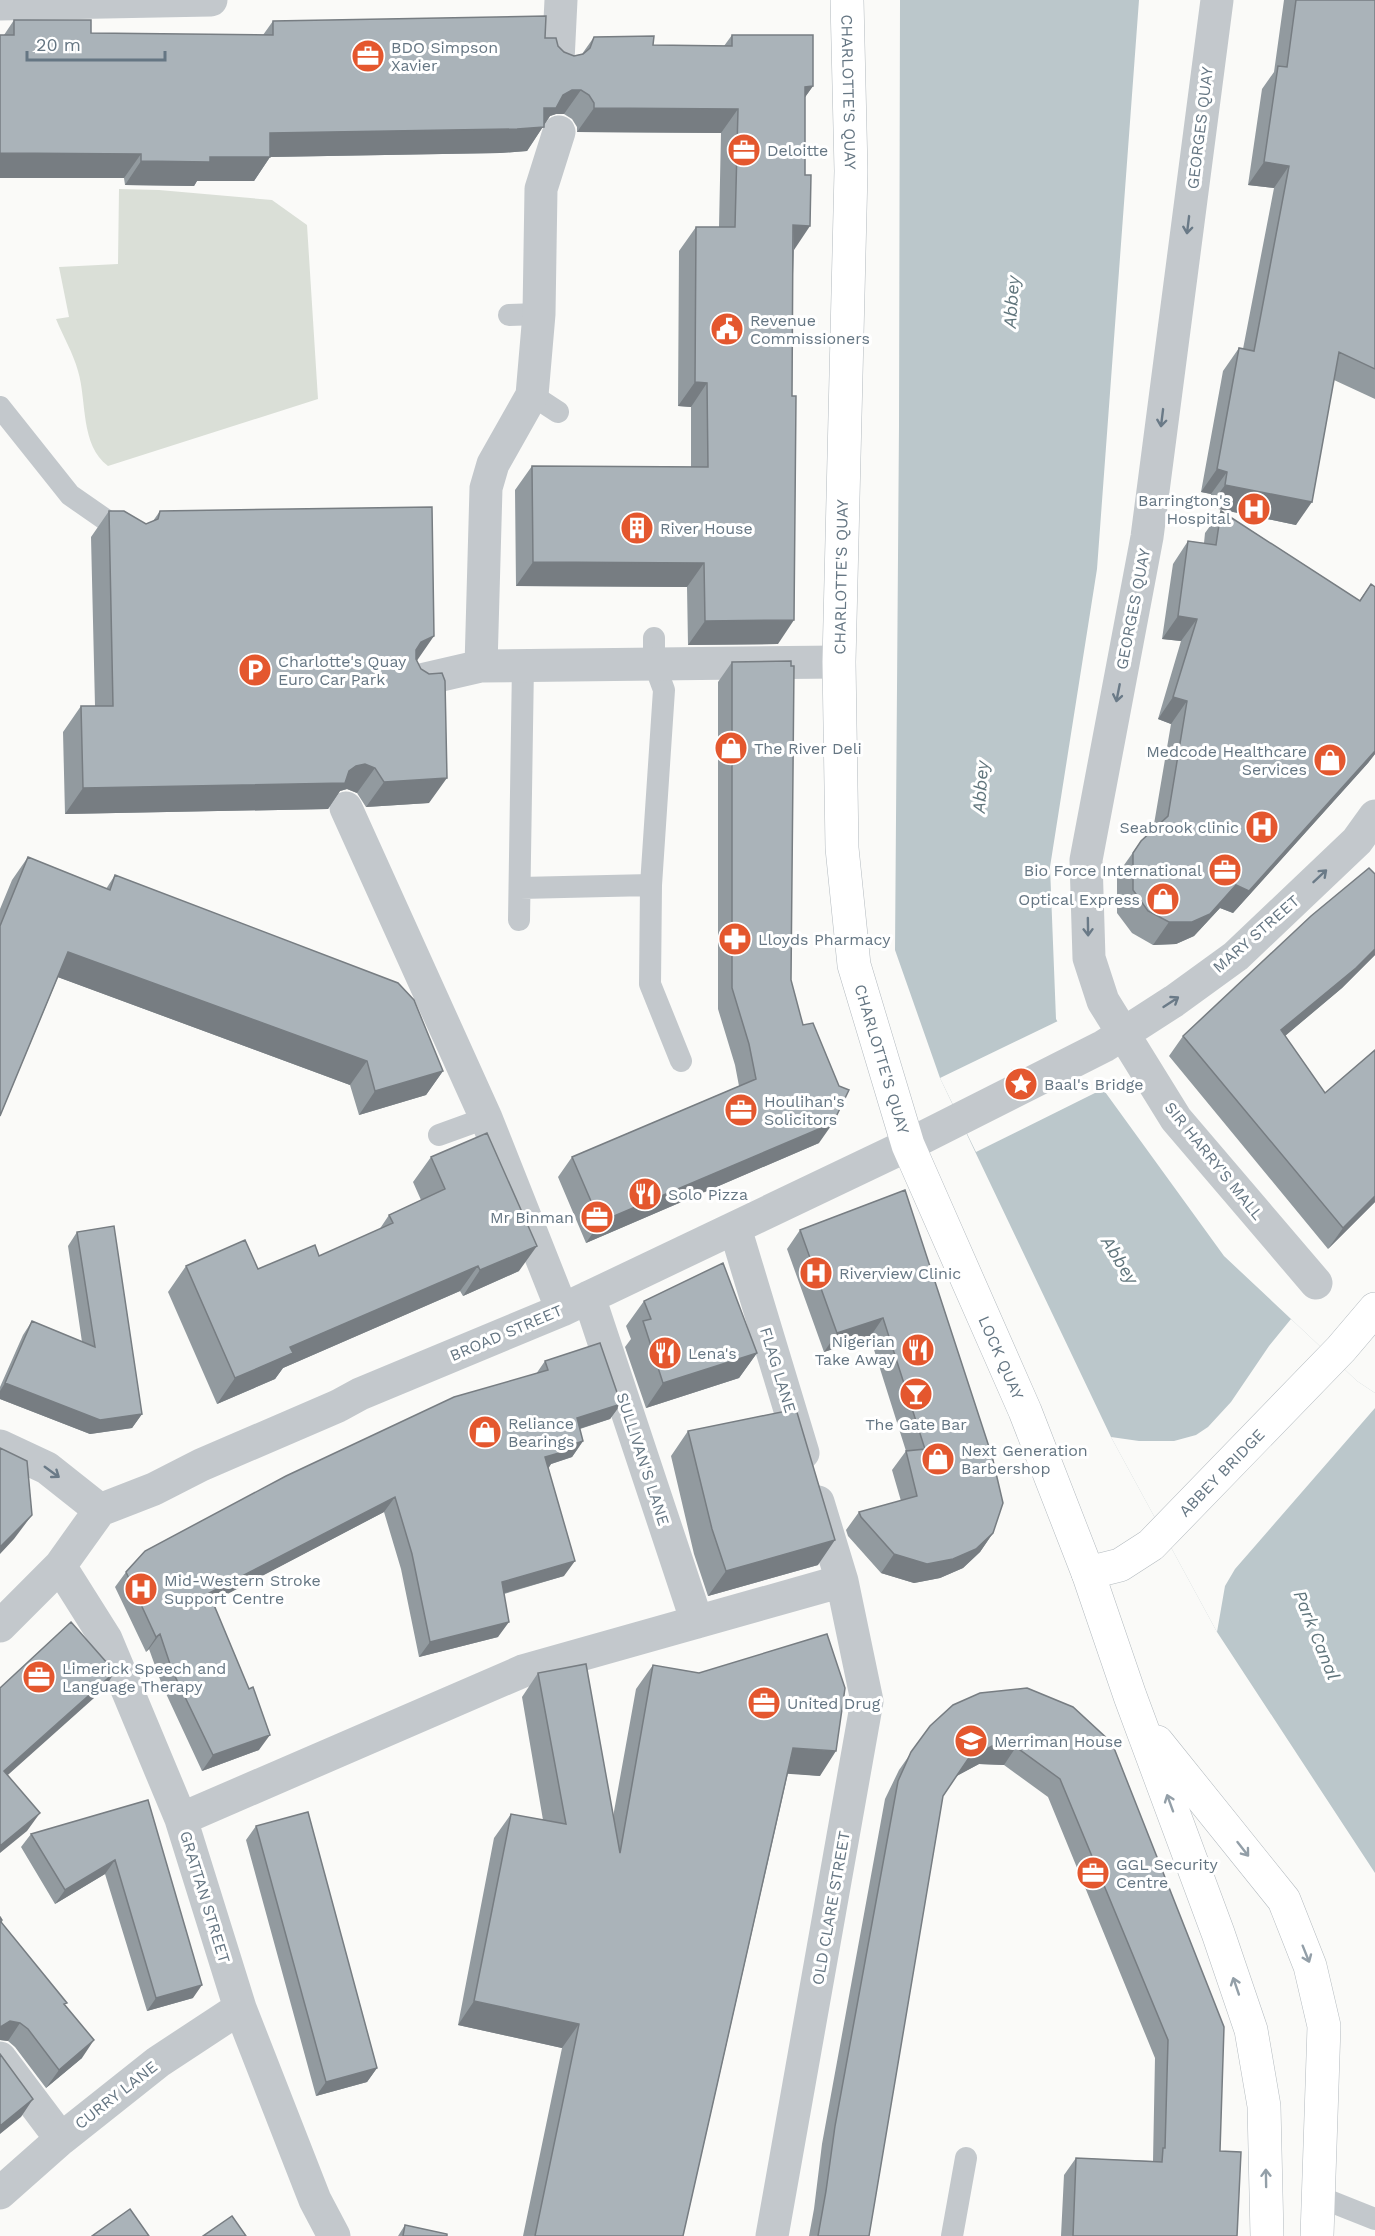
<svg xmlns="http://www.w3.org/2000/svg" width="1375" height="2236" font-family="'Work Sans',sans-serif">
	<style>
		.green { fill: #dadfd7 }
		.water { fill: #bbc7cb }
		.pier { fill: #fafaf8 }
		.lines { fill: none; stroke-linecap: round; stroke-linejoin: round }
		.secondary-casing { stroke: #b3babf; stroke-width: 34 }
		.lane { stroke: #c3c8cc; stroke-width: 22 }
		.street { stroke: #c3c8cc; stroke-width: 33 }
		.secondary { stroke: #fff; stroke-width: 33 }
		.wall { fill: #929a9f }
		.shaded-wall { fill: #777d82 }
		.building { fill: #aab3b9; stroke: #777d82; stroke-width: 1.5 }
		.oneway { stroke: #6a7a87 }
		.oneway2 { stroke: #939fa8 }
		.labels { text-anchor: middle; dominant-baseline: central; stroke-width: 6; stroke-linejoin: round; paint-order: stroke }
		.poi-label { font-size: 16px; fill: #657683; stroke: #fff; text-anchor: start }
		.street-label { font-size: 16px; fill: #657683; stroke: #fff }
		.water-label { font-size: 18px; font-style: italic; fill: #60757c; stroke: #fff }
	</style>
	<rect width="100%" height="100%" fill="#fafaf8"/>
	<path class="green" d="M119,189l40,1 113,10 35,25 11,174 -210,67c-28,-21 -21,-65 -30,-95 -5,-18 -15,-35 -22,-52l13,-2 -10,-50 59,-3z"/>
	<path class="water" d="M900,0h239l-42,569 -47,298 6,152 23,37 145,200 133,125 18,12v480l-158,-241 -106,-195 -171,-359 -45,-128 4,-524z"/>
	<path class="pier" d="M1058,1021l45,68 -127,63 -36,-74z
		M1291,1319l66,62 18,12v15l-140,161 -10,17 -8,46 -106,-195 28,4h35l22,-6 12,-8 23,-25 38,-56z"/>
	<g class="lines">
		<defs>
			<g id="secondary">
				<path id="s1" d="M847,0l4,171 -12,491 3,186 12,117 54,180 117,266 63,162 42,123 88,237 33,97 13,76 3,130"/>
				<path id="s2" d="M1088,1573l32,-8 31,-20 190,-196 34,-40"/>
				<path d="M1157,1742l127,158 26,66 14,60 -7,210"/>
			</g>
		</defs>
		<use href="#secondary" class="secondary-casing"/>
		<path class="lane" d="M509,315l30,-1
			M532,395l26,17
			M0,407l70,88 59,41
			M654,638v25l10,27 -13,195 -1,99 31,77
			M520,888l131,-3
			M519,920l4,-255
			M439,1135l47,-17
			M1317,2196l58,23
			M952,2236l14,-78"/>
		<path class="street" d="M1217,0l-70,537 -61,323 3,98 14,43 73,118 140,164
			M0,4l211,-4
			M558,61l3,-61
			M481,666l5,-178 7,-24 39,-69 7,-81 2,-125 18,-57
			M416,681l65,-15 358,-4
			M346,808l140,310 76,192
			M735,1228l68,225
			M589,1297l108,325
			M0,1446l47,22 53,42
			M100,1510l54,-21 47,-24 137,-59 22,-12 202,-84 346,-165 196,-99 70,-45 62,-45 121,-115 18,-25
			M60,1566l46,73 75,180 59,189 75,192 19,36
			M0,1626l60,-60 40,-56
			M181,1819l342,-148 319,-90
			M0,2058l61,81
			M0,2193l61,-54 97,-77 82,-54
			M772,2236l95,-535 -25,-120 -24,-79"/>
		<use href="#secondary" class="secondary"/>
	</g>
	<path class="wall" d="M1284,0h91v399l-41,-19 -38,145 -87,-18 2,-13 -10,-2 22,-121 16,-23 4,1 31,-161 -26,-3 14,-96 12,-17z
		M14,20l77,13 172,2 10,-14 272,17 13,8 6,6 10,4 8,-2 12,-17 59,8 71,1 8,-11 81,51 -8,11 -11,153 -16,394 -90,1 -1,-58 -171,-1 -1,-96 17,-24 159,1v-60l-13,-1 1,-155 17,-24h23l2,-94 -144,-1v-5l-5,-8 -8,-5h-8l-6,2 -23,35 -27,2 -230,4 -16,24h-57l-3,5 -69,-1 -1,-7h-124v-143h4z
		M109,511l37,13 7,-3 7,-10 256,150 13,142 -63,4 -9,-14 -10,-4 -7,2 -12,18 -263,5 -2,-82 18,-26h14l-4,-169z
		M1221,511l138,90 12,-17 4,3v167l-7,9 -135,150 -13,-5 -26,28 -18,8 -23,1 -21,-12 -15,-20v-38l24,-34 12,-11 18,-106 -13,-5 23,-78 -19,-2 11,-75 15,-23 16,2 1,-10z
		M732,662l59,318 28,163 -233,100 -28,-66 14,-20 167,-71 -4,-21 -17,-56v-327z
		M28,857l78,32 9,-14 328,196 -17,24 -67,20 -9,-30 -292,-108 -58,139v-207l12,-29z
		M1375,874v81l-33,33 -57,48 40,57 50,-43v152l-47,47 -159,-193 14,-20z
		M431,1157l88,114 -56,25 -3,-5 -177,77 -8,11 -58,25 -49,-112 18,-26 72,3 61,-13 60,-26 10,-15 32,-15 -8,-18z
		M905,1190l88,343 -13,19 -17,16 -23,10 -26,5 -33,-10 -33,-37 -2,-6 13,-18 42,-11 -9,-31 14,-19 -36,-114 -46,15 -37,-103 13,-19z
		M77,1232l65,182 -10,14 -42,6 -90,-35v-12l23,-52 9,-14 50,21 -14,-96z
		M644,1301l113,52 -18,25 -93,30 -21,-61 6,-8 -5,-13z
		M545,1361l76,43 -11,15 -30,10 3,12 -11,16 -21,7 -3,4 16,108 -60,18 -6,43 -79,20 -18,-88 -17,-57 -171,89 46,149 -57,21 -40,-86 -13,-36 -3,3 -31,-65 11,-15 410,-198z
		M688,1431l130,134 -110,31 -14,-42 -23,-98z
		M653,1665l167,111 -32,-3 -105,463h-160l39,-188 -104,-23 36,-187 17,-24 32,6 -21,-123 16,-24 75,144 23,-128z
		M1027,1688l193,463 17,85h-176l3,-61 12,-17 77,3 2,-103 -107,-261 -44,-32 -25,-1 -23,12 -13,20 -74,440h-60l5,-27 8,-65 63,-345 14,-29 31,-44z
		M148,1800l45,198 -46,13 -42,-137 -50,30 -34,-57 10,-13z
		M256,1826l121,242 -10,14 -51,14 -70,-256z
		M0,1917l1,5 65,84 16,52 -36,30 -31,-41 -7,-6 -8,-1z
		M405,2225l42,11h-49z"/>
	<path class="shaded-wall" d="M813,86l-17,24 9,-23z
		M572,90h9l-17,24h-8l-6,2 -23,35 -27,2 -230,4 -16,24h-57l-3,5 -69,-1 16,-24 69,-4 60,-24 274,-25 19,-13z
		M594,108l144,1 -17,24 -144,-1z
		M0,153l141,1 -17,24h-124z
		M1264,162l25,4 -15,22 -26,-3z
		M793,225l17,1 -16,24z
		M695,382l12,1 -16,24 -13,-1z
		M1217,469l10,3 -16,22 -10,-2z
		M1225,485l87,17 -16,23 -87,-18z
		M533,562l171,1 -17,24 -171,-1z
		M1178,616l19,3 -16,22 -19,-2z
		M794,620l-16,24 -90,1 17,-24z
		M434,636l-18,26 -13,6 18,-26z
		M1173,697l14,4 -16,23 -13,-5z
		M1375,751v3l-7,9 -135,150 -13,-5 -26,28 -18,8 -23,1 16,-23 67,-37z
		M365,764l10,4 -18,25 -10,-4 -7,2 -12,18 -263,5 18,-26 266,-17 7,-5z
		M447,778l-18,25 -63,4 18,-25z
		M1375,949v6l-33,33 -75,63 14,-21z
		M68,952l299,109 -17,24 -298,-110z
		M443,1071l-17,24 -67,20 16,-24z
		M833,1123l-14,20 -233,100 14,-21z
		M1375,1196v6l-47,47 15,-21z
		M537,1246l-18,25 -56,25 17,-26z
		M478,1266l-18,25 -177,77 -8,11 -58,25 18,-26 55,-31z
		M883,1318l-13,19 -46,15 13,-19z
		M757,1353l-18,25 -93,30 17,-25z
		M5,1383l137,31 -10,14 -42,6 -90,-35v-8z
		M621,1404l-11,15 -44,14 11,-15z
		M583,1441l-11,16 -21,7 -3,5 -3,-12 13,-7z
		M395,1497l-11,15 -185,97 10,-16z
		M32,1515l-18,24 -14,15v-7z
		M993,1533l-13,19 -17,16 -23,10 -26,5 -33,-10 13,-19z
		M835,1540l-17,25 -110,31 18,-25z
		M575,1561l-11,15 -73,21 11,-15z
		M509,1622l-11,15 -79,20 11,-15z
		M160,1634l-11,15 -3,3 10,-15z
		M115,1672l-12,18 -103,92 4,-11z
		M270,1735l-11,15 -57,21 11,-16z
		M992,1746l24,1 -12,18 -25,-1 -24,13 13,-18z
		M793,1748l43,3 -16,25 -44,-3z
		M40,1813l-13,18 -27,22v-7z
		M115,1860l-10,14 -50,30 10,-14z
		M202,1985l-9,13 -46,13 9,-13z
		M474,2001l105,23 -17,24 -104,-23z
		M10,2021l10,2 -12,18 -8,-1v-13z
		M94,2040l-12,18 -36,30 13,-18z
		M377,2068l-10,14 -51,14 10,-14z
		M33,2099l-12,18 -21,17v-8z"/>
	<path class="building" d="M1296,0h79v369l-36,-17 -27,150 -87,-17 2,-13 -10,-3 22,-121 15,3 35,-185 -25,-4 14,-96 9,1z
		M546,16l-1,22h11l2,8 6,6 10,4 9,-2 7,-6 4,-11 60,-1 -1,9 79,1v-11h81v51l-8,1v88h6l-1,51 -17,-1 -1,171h4l-2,224 -89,1 -1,-58 -171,-1 -1,-96 176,1 -1,-84 -12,-1 1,-155h39l3,-118 -144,-1v-5l-5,-8 -8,-5h-9l-9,5 -7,13h-12v19l-27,2 -247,4v24h-60v5l-69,-1v-7l-141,-1v-118h14v-15h77v13l182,2v-14z
		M432,507l2,129 -13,6 -5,8v9l5,10 8,5 13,-1 3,8 2,97 -63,4 -9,-14 -10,-4 -9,2 -7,5 -4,12 -262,5 -2,-82h32l-4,-195h15l22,13 12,-5 2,-8z
		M1221,511l139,90 11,-17 4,3v164l-126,140 -13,-6 -26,29 -18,8h-23l-21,-11 -15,-21v-37l8,-12 27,-25 19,-115 -14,-4 24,-78 -19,-3 10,-75 28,4z
		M791,661v5h3l-3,314 12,45 10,-2 26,63 10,4 -16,33 -233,99 -28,-65 184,-78 -7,-35 -17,-56v-326z
		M28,857l82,33 5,-15 283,108 16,17 29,71 -68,20 -8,-30 -299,-109 -68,164v-190z
		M1369,868l6,6v75l-19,19 -75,62 44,63 50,-43v146l-32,32 -160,-192 128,-120z
		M487,1133l50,113 -57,24 -2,-4 -188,81 3,6 -58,25 -49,-112 59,-26 13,29 57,-24 4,11 74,-33 -4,-8 56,-26 -14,-32z
		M905,1190l87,266 11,47 -10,30 -17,16 -23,10 -26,5 -33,-10 -33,-37 -2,-5 58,-16 -11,-45 19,-2 -42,-131 -46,15 -37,-103z
		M114,1226l28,188 -42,6 -95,-37 27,-62 63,26 -18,-115z
		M723,1263l34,90 -94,30 -20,-62 8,-2 -7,-18z
		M600,1343l21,61 -44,14 6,23 -25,9 1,3 -14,4 30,104 -73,21 7,40 -79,20 -18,-88 -17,-57 -186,96 40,96 4,-2 17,48 -57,20 -41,-85 -12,-36 -4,3 -30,-65 19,-21 141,-75 168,-79 94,-27 -3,-9z
		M796,1409l39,131 -109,31 -14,-42 -24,-98z
		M0,1448l27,13 5,54 -32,32z
		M71,1622l44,50 -111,99 36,42 -40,33v-158z
		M827,1634l18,54 -9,63 -43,-3 -110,488h-148l44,-212 -105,-23 37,-187 55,10 -28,-151 48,-9 34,189 33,-188 46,8z
		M1027,1688l46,19 39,36 112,284 -4,124 21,1 -4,84h-164l3,-78 86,4 1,-14h2l3,-108 -108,-261 -44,-32 -24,-1 -24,13 -25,37 -74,440h-51l8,-45 9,-65 63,-345 13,-29 19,-26 23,-21 27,-12z
		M148,1800l54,185 -46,13 -41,-138 -50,30 -34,-56z
		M308,1812l69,256 -51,14 -70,-256z
		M0,1917l2,3 -1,2 66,81 -3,1 30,36 -35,30 -31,-41 -8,-6 -10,-2 -10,6z
		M0,2054l33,45 -33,27z
		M130,2209l19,27h-57z
		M232,2216l14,20h-43z
		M405,2225l42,9v2h-44z"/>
	<defs><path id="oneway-shaft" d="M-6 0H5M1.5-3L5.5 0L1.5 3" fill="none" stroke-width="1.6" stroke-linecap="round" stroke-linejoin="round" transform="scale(1.5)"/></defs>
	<g class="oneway">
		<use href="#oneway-shaft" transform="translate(1188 225) rotate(97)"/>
		<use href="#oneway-shaft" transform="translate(1162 418) rotate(97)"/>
		<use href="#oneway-shaft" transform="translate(1118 693) rotate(101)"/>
		<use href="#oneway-shaft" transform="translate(1320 876) rotate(-43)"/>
		<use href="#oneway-shaft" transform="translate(1088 927) rotate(89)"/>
		<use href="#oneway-shaft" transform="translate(1171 1002) rotate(-33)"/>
		<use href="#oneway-shaft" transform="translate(52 1472) rotate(36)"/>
	</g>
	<g class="oneway2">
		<use href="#oneway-shaft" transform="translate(1170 1803) rotate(-110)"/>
		<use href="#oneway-shaft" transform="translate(1243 1849) rotate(52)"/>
		<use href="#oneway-shaft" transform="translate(1306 1954) rotate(68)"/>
		<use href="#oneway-shaft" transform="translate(1236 1986) rotate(-109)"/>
		<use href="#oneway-shaft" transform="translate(1266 2178) rotate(-91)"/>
	</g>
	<defs>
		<symbol id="office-disc" viewBox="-11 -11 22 22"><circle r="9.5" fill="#e4572e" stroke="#fff"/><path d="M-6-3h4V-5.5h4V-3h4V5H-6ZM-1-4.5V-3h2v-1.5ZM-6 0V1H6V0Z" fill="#fff"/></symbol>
		<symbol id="civic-disc" viewBox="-11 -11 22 22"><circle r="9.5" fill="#e4572e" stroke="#fff"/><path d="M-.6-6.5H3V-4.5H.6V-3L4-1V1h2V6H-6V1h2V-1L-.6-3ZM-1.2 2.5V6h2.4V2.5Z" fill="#fff"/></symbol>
		<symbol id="hospital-disc" viewBox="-11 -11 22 22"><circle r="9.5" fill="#e4572e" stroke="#fff"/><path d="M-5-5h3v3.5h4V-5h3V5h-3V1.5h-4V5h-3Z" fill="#fff"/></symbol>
		<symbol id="building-disc" viewBox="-11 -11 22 22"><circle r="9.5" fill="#e4572e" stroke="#fff"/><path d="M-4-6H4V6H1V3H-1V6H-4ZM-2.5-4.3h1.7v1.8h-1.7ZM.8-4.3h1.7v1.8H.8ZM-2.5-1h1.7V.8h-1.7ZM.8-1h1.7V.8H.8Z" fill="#fff"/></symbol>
		<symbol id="parking-disc" viewBox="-11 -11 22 22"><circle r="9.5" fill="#e4572e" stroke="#fff"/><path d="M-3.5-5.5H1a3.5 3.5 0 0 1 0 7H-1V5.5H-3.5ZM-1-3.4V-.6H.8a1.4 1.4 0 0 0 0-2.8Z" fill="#fff"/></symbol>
		<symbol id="shop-disc" viewBox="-11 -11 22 22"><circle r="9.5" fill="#e4572e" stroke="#fff"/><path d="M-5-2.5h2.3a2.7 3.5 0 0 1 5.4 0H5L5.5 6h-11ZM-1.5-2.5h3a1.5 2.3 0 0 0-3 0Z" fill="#fff"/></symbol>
		<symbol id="pharmacy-disc" viewBox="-11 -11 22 22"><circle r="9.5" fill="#e4572e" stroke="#fff"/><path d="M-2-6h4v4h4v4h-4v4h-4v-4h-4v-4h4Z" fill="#fff"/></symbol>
		<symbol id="sight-disc" viewBox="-11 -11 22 22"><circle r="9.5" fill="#e4572e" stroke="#fff"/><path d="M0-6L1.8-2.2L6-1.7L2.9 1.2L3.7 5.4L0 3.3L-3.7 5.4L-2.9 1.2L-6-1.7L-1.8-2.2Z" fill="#fff"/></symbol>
		<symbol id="restaurant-disc" viewBox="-11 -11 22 22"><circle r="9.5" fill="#e4572e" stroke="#fff"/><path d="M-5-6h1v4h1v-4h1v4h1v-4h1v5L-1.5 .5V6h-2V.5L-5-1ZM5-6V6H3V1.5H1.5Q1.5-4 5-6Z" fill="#fff"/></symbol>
		<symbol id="bar-disc" viewBox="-11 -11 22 22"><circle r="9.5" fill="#e4572e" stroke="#fff"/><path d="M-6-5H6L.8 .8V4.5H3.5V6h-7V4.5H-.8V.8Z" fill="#fff"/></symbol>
		<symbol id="university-disc" viewBox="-11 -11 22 22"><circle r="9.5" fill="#e4572e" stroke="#fff"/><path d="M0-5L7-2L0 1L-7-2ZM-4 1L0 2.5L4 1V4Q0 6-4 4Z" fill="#fff"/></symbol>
	</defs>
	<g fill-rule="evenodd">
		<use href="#office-disc" x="349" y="37" width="38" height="38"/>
		<use href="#office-disc" x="725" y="131" width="38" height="38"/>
		<use href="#civic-disc" x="708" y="310" width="38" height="38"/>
		<use href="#hospital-disc" x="1235" y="490" width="38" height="38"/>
		<use href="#building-disc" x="618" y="509" width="38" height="38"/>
		<use href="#parking-disc" x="236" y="651" width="38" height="38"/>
		<use href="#shop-disc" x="712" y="729" width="38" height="38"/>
		<use href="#shop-disc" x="1311" y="741" width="38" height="38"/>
		<use href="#hospital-disc" x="1243" y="808" width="38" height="38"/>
		<use href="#office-disc" x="1206" y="851" width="38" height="38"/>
		<use href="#shop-disc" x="1144" y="880" width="38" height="38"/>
		<use href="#pharmacy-disc" x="716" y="920" width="38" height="38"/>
		<use href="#sight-disc" x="1002" y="1065" width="38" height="38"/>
		<use href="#office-disc" x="722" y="1091" width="38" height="38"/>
		<use href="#restaurant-disc" x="626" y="1175" width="38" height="38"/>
		<use href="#office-disc" x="578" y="1198" width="38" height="38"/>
		<use href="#hospital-disc" x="797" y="1254" width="38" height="38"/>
		<use href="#restaurant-disc" x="899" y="1331" width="38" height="38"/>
		<use href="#restaurant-disc" x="646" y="1334" width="38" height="38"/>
		<use href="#bar-disc" x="897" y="1375" width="38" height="38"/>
		<use href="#shop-disc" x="466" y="1413" width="38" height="38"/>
		<use href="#shop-disc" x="919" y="1440" width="38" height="38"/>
		<use href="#hospital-disc" x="122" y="1570" width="38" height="38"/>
		<use href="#office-disc" x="20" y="1658" width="38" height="38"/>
		<use href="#office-disc" x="745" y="1684" width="38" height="38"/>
		<use href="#university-disc" x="952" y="1722" width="38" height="38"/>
		<use href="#office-disc" x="1074" y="1854" width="38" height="38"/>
	</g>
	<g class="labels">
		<g class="poi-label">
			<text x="391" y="47">BDO Simpson<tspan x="391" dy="18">Xavier</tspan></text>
			<text x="767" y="150">Deloitte</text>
			<text x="750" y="320">Revenue<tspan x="750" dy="18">Commissioners</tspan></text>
			<text x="1231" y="500" text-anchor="end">Barrington's<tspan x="1231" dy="18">Hospital</tspan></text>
			<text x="660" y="528">River House</text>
			<text x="278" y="661">Charlotte's Quay<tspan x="278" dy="18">Euro Car Park</tspan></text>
			<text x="754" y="748">The River Deli</text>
			<text x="1307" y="751" text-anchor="end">Medcode Healthcare<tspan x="1307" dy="18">Services</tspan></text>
			<text x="1239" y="827" text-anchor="end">Seabrook clinic</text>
			<text x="1202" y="870" text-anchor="end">Bio Force International</text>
			<text x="1140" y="899" text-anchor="end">Optical Express</text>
			<text x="758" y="939">Lloyds Pharmacy</text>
			<text x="1044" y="1084">Baal's Bridge</text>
			<text x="764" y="1101">Houlihan's<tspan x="764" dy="18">Solicitors</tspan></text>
			<text x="668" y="1194">Solo Pizza</text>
			<text x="574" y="1217" text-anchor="end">Mr Binman</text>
			<text x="839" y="1273">Riverview Clinic</text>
			<text x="895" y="1341" text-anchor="end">Nigerian<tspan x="895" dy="18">Take Away</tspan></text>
			<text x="688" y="1353">Lena's</text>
			<text x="508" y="1423">Reliance<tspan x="508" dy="18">Bearings</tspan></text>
			<text x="916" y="1424" text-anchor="middle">The Gate Bar</text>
			<text x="961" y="1450">Next Generation<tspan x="961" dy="18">Barbershop</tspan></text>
			<text x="164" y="1580">Mid-Western Stroke<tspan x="164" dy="18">Support Centre</tspan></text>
			<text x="62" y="1668">Limerick Speech and<tspan x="62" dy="18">Language Therapy</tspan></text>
			<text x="787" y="1703">United Drug</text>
			<text x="994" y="1741">Merriman House</text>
			<text x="1116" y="1864">GGL Security<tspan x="1116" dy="18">Centre</tspan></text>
		</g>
		<g class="street-label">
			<text stroke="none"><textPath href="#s1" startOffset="92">CHARLOTTE'S QUAY</textPath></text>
			<text transform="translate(1200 128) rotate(-83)">GEORGES QUAY</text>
			<text transform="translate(841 577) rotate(-89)">CHARLOTTE'S QUAY</text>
			<text transform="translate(1133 609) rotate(-79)">GEORGES QUAY</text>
			<text transform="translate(1256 934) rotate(-41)">MARY STREET</text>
			<text stroke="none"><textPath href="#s1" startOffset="1064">CHARLOTTE'S QUAY</textPath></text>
			<text transform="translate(1214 1161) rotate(51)">SIR HARRY'S MALL</text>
			<text transform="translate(506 1333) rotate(-23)">BROAD STREET</text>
			<text stroke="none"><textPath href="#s1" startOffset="1386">LOCK QUAY</textPath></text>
			<text transform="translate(778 1370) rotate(73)">FLAG LANE</text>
			<text transform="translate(643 1459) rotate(72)">SULLIVAN'S LANE</text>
			<text stroke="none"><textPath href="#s2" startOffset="171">ABBEY BRIDGE</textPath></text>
			<text transform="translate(205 1897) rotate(73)">GRATTAN STREET</text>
			<text transform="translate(831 1908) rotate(-80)">OLD CLARE STREET</text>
			<text transform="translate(116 2095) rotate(-38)">CURRY LANE</text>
		</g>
		<g class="water-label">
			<text transform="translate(1011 302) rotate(-86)">Abbey</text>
			<text transform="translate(980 787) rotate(-86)">Abbey</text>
			<text transform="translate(1120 1260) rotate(58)">Abbey</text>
			<text transform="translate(1317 1635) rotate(68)">Park Canal</text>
		</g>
	</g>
	<path d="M27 51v9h138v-9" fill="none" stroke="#657683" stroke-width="3"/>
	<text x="36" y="51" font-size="18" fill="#657683" stroke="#ffffff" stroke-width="4.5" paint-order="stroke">20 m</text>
</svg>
